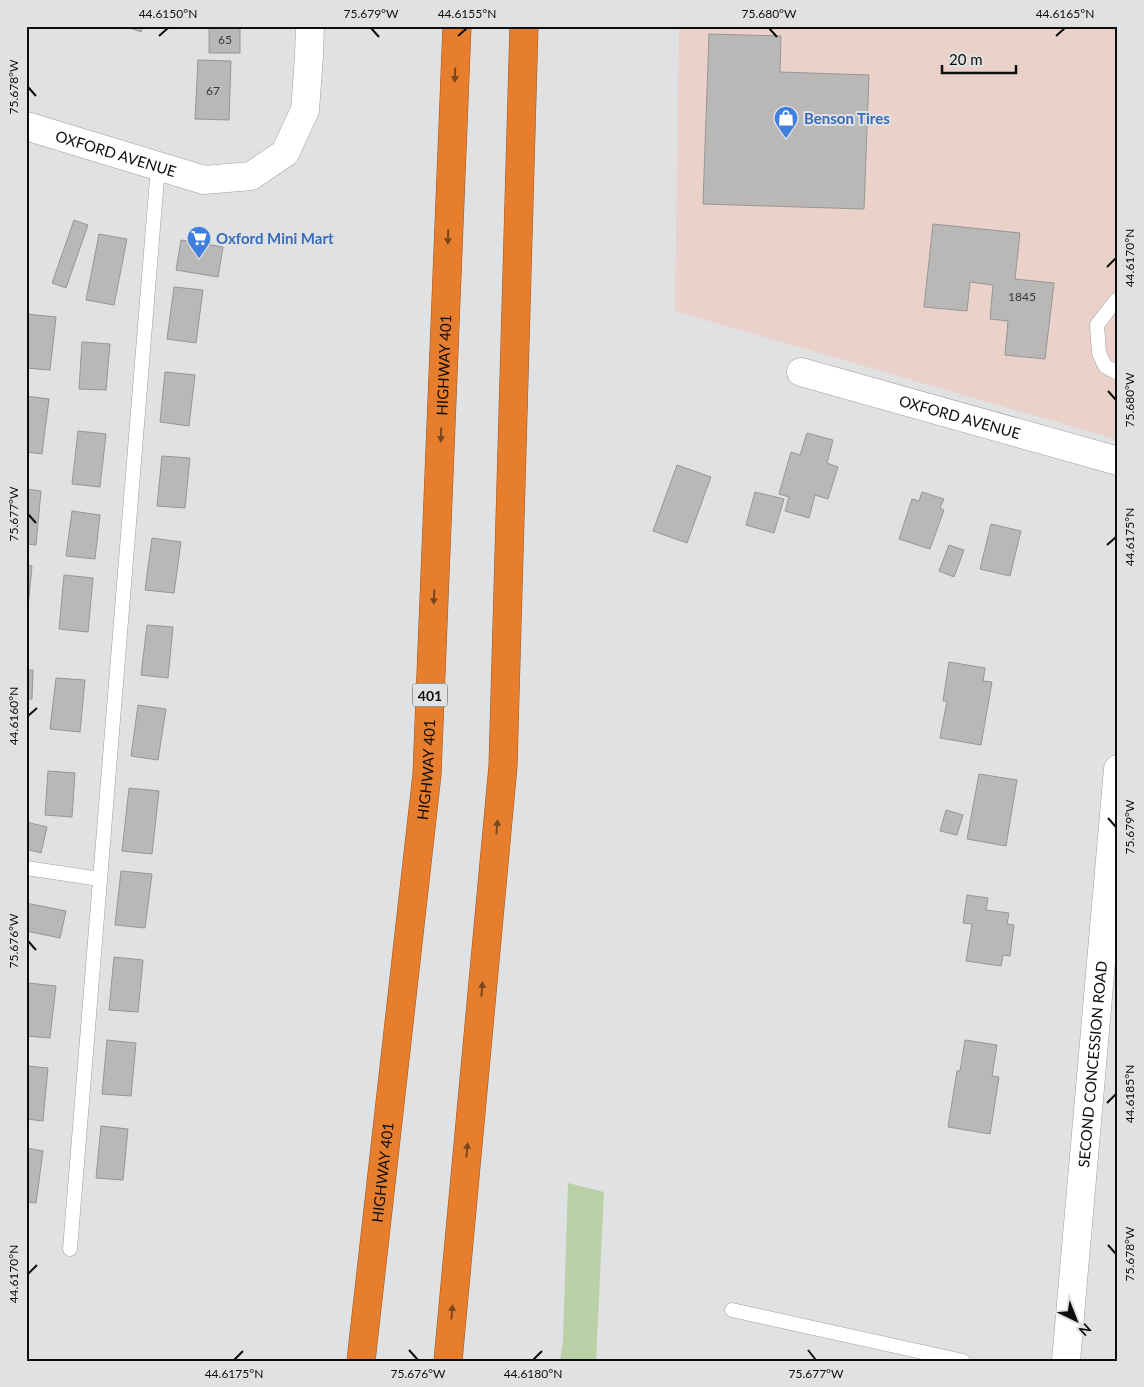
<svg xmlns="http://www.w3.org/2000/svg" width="1144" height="1387" font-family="Lato,sans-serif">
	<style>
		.industrial { fill: #ead1ca }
		.green { fill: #bad0a6 }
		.building { fill: #b9b8b7; stroke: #989695 }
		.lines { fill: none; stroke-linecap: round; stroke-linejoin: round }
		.lane-casing { stroke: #9f9fa1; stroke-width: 15 }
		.street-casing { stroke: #9f9fa1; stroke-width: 29 }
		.secondary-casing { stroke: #9f9fa1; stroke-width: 29 }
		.highway-casing { stroke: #9a5622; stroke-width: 29 }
		.lane { stroke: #fff; stroke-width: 14 }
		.street { stroke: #fff; stroke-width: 28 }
		.secondary { stroke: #fff; stroke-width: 28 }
		.highway { stroke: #e67e2e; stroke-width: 28 }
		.oneway { fill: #79461e }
		.ticks { fill: none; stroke: #0c0d0d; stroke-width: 2 }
		.labels { text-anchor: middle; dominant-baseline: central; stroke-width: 4; stroke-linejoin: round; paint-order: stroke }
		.number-label { font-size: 12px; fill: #373838 }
		.shield { fill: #e0e1e2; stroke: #4c4d4d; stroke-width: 1 }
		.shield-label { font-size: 14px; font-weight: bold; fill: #0c0d0d }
		.shop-label { font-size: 15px; font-weight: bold; fill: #366cbe; stroke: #e0e1e2; text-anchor: start }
		.street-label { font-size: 15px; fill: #0c0d0d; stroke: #e0e1e2 }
		.neatline { fill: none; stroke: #0c0d0d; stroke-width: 2 }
		.ticks-label { font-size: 12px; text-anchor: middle; fill: #0c0d0d }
	</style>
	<rect width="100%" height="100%" fill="#e0e1e2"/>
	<path class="industrial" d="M679,26h439v414l-443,-129z"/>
	<path class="green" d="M568,1183l36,9 -8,169h-36l3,-20z"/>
	<path class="building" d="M124,26h19l-2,6z
		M209,26h31v27h-31z
		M709,34l72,2 -1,36 89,3 -5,134 -161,-5z
		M198,60l33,1 -2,59 -34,-1z
		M74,220l14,5 -22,63 -14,-5z
		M933,224l87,9 -5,46 39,4 -9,76 -40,-4 3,-34 -18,-2 3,-34 -23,-3 -3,29 -43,-4z
		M99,234l28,5 -13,66 -28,-5z
		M181,240l42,7 -5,30 -42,-7z
		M174,287l29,3 -7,53 -29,-4z
		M26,314l30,3 -6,53 -24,-2z
		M82,342l28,2 -4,46 -27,-1z
		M165,372l30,3 -6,51 -29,-4z
		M26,396l23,3 -7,55 -16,-2z
		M78,431l28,3 -6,53 -28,-3z
		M807,433l26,7 -6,23 11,4 -10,32 -13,-4 -6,23 -24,-7 4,-14 -10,-3 12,-42 9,3z
		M162,456l28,2 -5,50 -28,-2z
		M677,465l34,12 -24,66 -34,-12z
		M26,489l15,2 -5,54 -10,-1z
		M755,492l29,7 -10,34 -28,-8z
		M922,492l22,7 -4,9 4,2 -14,39 -31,-10 13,-40 7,2z
		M72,511l28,4 -5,44 -29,-3z
		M991,524l30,7 -11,45 -30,-7z
		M152,538l29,4 -7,51 -29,-3z
		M949,545l15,5 -10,27 -15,-6z
		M26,565l6,1 -5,52h-1z
		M64,575l29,3 -5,54 -29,-3z
		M147,625l26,2 -5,51 -27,-3z
		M949,662l36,6 -2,13 9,1 -11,63 -41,-7 7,-37h-4z
		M26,670h7l-1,29h-6z
		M56,678l29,2 -5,52 -30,-3z
		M138,705l28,4 -8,51 -27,-4z
		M48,771l27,2 -3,44 -27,-2z
		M979,774l38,6 -11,66 -39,-7z
		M129,788l30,3 -7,63 -30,-3z
		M946,810l17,5 -6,20 -17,-4z
		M26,822l21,5 -6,26 -15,-4z
		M121,871l31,3 -7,54 -30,-3z
		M967,895l21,3 -2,12 23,3 -2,11 7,1 -4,31 -7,-1 -2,11 -35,-5 6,-37 -9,-1z
		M26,903l40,8 -6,27 -34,-7z
		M114,957l29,3 -5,52 -29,-2z
		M29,983l27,3 -6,52 -24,-2v-25z
		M107,1040l29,3 -5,53 -29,-2z
		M965,1040l32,5 -5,31 7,1 -9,57 -42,-7 9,-56h3z
		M26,1066l22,2 -5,53 -17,-2z
		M101,1126l27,3 -5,51 -27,-2z
		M26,1148l17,3 -7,52 -10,-1z"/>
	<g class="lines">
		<defs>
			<path id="lane" d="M1118,300h-2l-19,25 2,28 6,13 13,7
				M26,868l74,11
				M70,1249l88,-1083
				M732,1310l231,51"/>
			<g id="street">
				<path id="s1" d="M26,126l178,54 47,-4 34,-23 20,-43 4,-54 1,-30"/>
				<path id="s2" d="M801,372l317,89"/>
			</g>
			<g id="secondary">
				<path id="s3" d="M1066,1361l52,-592"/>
			</g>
			<g id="highway">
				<path id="s4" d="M361,1361l66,-587 30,-748"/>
				<path d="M448,1361l55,-595 21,-740"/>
			</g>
		</defs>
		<use href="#lane" class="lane-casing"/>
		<use href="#street" class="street-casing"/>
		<use href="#secondary" class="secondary-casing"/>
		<use href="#highway" class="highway-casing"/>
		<use href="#lane" class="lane"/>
		<use href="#street" class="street"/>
		<use href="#secondary" class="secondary"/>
		<use href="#highway" class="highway"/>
	</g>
	<defs><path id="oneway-solid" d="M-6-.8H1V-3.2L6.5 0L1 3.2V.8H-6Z" transform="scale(1.25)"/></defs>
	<g class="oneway">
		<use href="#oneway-solid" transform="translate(455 75) rotate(92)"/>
		<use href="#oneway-solid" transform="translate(448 237) rotate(92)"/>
		<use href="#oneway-solid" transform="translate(441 435) rotate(92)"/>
		<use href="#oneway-solid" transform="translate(434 597) rotate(92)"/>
		<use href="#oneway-solid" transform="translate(497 827) rotate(-85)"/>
		<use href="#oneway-solid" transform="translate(482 989) rotate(-85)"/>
		<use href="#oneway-solid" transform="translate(467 1150) rotate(-85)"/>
		<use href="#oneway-solid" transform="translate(452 1312) rotate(-85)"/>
	</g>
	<path class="ticks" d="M371,28l8,9M769,28l8,9M159,36l9,-8M458,36l9,-8M1056,36l9,-8M28,87l8,9M1107,267l9,-9M1108,391l8,9M28,514l8,9M1107,545l9,-8M28,716l9,-8M1108,818l8,9M28,941l8,9M1107,1103l9,-9M1108,1245l8,9M28,1274l9,-9M409,1350l9,10M808,1350l8,10M234,1360l9,-9M533,1360l9,-9"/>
	<defs>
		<symbol id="shop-pin" viewBox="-11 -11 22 30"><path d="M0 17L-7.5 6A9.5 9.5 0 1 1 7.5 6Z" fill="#3f7fe0" stroke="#e0e1e2"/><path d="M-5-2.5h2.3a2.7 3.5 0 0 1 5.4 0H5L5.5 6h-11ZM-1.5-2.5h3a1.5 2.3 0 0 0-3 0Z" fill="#fff"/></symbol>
		<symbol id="supermarket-pin" viewBox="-11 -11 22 30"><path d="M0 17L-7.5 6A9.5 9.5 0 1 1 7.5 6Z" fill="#3f7fe0" stroke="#e0e1e2"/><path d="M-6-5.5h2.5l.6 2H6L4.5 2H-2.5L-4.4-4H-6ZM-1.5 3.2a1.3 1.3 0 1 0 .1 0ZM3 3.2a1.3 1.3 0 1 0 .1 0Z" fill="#fff"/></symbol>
	</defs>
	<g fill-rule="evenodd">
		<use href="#shop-pin" x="772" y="104" width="28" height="38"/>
		<use href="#supermarket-pin" x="185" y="224" width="28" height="38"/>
	</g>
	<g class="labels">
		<g class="number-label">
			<text x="225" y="39">65</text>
			<text x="213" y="90">67</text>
			<text x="1022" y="296">1845</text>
		</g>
		<rect class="shield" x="412.5" y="683.5" width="35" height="23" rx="4"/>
		<g class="shield-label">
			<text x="430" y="695">401</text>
		</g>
		<g class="shop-label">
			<text x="804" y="118">Benson Tires</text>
			<text x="216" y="238">Oxford Mini Mart</text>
		</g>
		<g class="street-label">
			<text stroke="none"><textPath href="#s1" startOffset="94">OXFORD AVENUE</textPath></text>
			<text stroke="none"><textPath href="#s4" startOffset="1000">HIGHWAY 401</textPath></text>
			<text stroke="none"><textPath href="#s2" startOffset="165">OXFORD AVENUE</textPath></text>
			<text stroke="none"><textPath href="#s4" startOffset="595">HIGHWAY 401</textPath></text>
			<text stroke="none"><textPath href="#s3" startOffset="298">SECOND CONCESSION ROAD</textPath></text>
			<text stroke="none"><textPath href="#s4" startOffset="190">HIGHWAY 401</textPath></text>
		</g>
	</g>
	<rect width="1144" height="1387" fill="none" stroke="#e0e1e2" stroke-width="55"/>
	<g transform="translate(1076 1320) rotate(137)" stroke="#e0e1e2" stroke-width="4" paint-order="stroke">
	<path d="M0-4L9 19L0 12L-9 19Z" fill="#0c0d0d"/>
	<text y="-8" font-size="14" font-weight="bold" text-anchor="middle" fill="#0c0d0d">N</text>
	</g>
	<path d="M942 65v8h74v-8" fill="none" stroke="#0c0d0d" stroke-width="2.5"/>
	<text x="949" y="65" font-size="15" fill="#0c0d0d" stroke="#e0e1e2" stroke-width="4" paint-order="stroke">20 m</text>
	<rect x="28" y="28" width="1088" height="1332" class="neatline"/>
	<g class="ticks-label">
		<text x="168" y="18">44.6150°N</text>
		<text x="371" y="18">75.679°W</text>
		<text x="467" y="18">44.6155°N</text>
		<text x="769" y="18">75.680°W</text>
		<text x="1065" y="18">44.6165°N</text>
		<text transform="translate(14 87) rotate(-90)" y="4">75.678°W</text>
		<text transform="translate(1130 258) rotate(-90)" y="4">44.6170°N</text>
		<text transform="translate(1130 400) rotate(-90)" y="4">75.680°W</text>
		<text transform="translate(14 514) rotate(-90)" y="4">75.677°W</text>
		<text transform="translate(1130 537) rotate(-90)" y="4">44.6175°N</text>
		<text transform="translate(14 716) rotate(-90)" y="4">44.6160°N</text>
		<text transform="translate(1130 827) rotate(-90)" y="4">75.679°W</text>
		<text transform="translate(14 941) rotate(-90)" y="4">75.676°W</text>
		<text transform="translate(1130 1094) rotate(-90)" y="4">44.6185°N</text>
		<text transform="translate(1130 1254) rotate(-90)" y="4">75.678°W</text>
		<text transform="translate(14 1274) rotate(-90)" y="4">44.6170°N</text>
		<text x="234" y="1378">44.6175°N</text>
		<text x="418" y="1378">75.676°W</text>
		<text x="533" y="1378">44.6180°N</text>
		<text x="816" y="1378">75.677°W</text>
	</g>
</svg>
